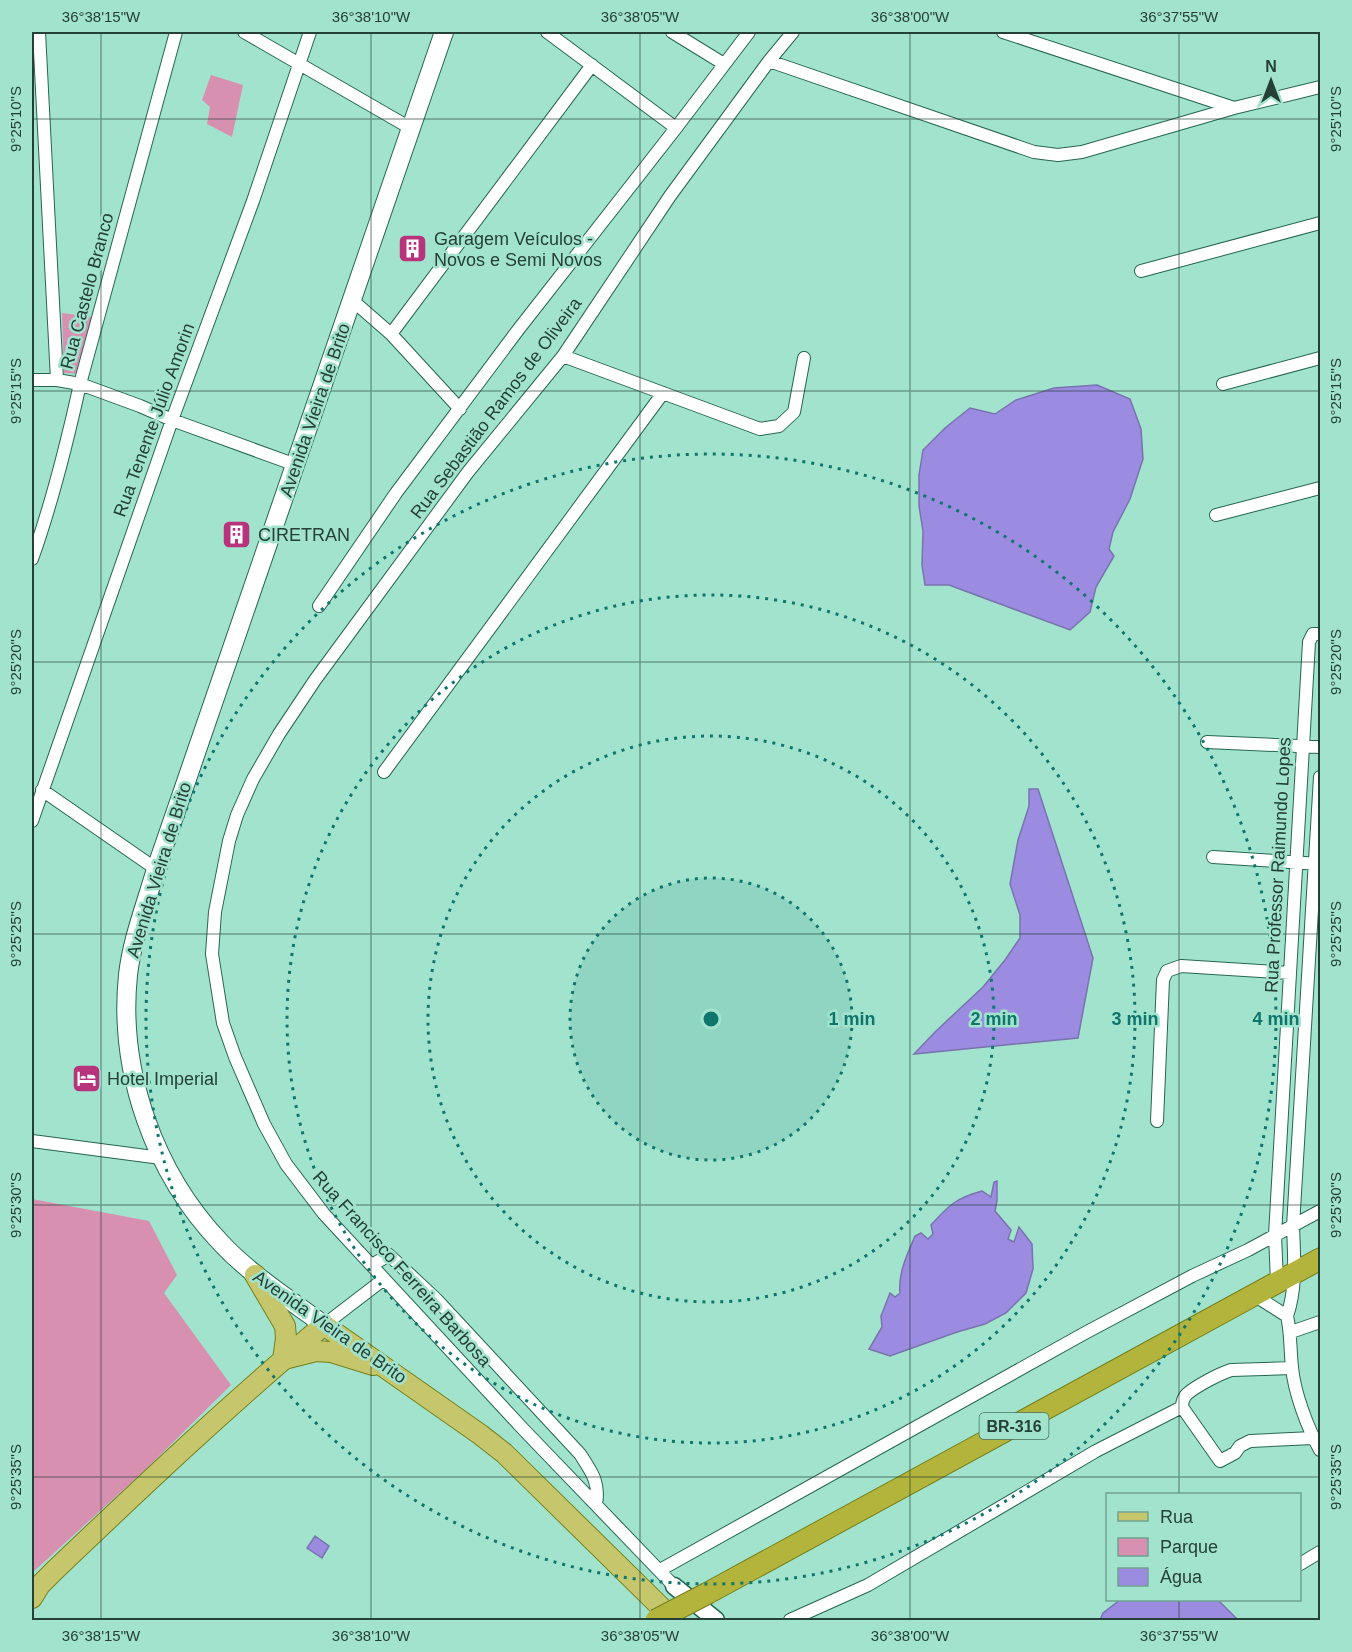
<svg xmlns="http://www.w3.org/2000/svg" width="1352" height="1652" font-family="Helvetica,sans-serif">
	<style>
		.green { fill: #d790b0 }
		.water { fill: #9b8be1; stroke: #7874ae; stroke-width: 1.5 }
		.lines { fill: none; stroke-linecap: round; stroke-linejoin: round }
		.minor-casing { stroke: #256654; stroke-width: 14 }
		.tertiary-casing { stroke: #256654; stroke-width: 19 }
		.secondary-casing { stroke: #256654; stroke-width: 20 }
		.primary-casing { stroke: #75801b; stroke-width: 22 }
		.trunk-casing { stroke: #75801b; stroke-width: 23 }
		.minor { stroke: #fff; stroke-width: 12 }
		.tertiary { stroke: #fff; stroke-width: 16 }
		.secondary { stroke: #fff; stroke-width: 18 }
		.primary { stroke: #c6c76d; stroke-width: 20 }
		.trunk { stroke: #b3b43c; stroke-width: 21 }
		.trunk-bridge-casing { stroke: #75801b; stroke-width: 23; stroke-linecap: butt }
		.trunk-bridge { stroke: #b3b43c; stroke-width: 21 }
		.ticks { fill: none; stroke: #254037; stroke-width: 1.5; stroke-opacity: 0.45 }
		.ring { fill: none; stroke: #0f766e; stroke-width: 3; stroke-dasharray: 3 6 }
		.labels { text-anchor: middle; dominant-baseline: central; stroke-width: 5; stroke-linejoin: round; paint-order: stroke }
		.shield { fill: #a2e3cd; stroke: #4a7164; stroke-width: 1.5 }
		.shield-label { font-size: 16px; font-weight: bold; fill: #254037 }
		.poi-label { font-size: 18px; fill: #254037; stroke: #a2e3cd; text-anchor: start }
		.street-label { font-size: 18px; fill: #254037; stroke: #a2e3cd }
		.centre { fill: #0f766e; stroke: #a2e3cd; stroke-width: 3 }
		.ring-label { font-size: 18px; text-anchor: middle; font-weight: bold; fill: #0f766e; stroke: #a2e3cd; stroke-width: 5; stroke-linejoin: round; paint-order: stroke }
		.neatline { fill: none; stroke: #254037; stroke-width: 2 }
		.ticks-label { font-size: 15px; text-anchor: middle; fill: #254037 }
	</style>
	<rect width="100%" height="100%" fill="#a2e3cd"/>
	<path class="green" d="M211,75l32,10 -11,52 -25,-13 3,-17 -8,-7z
		M62,313l32,4 -15,57 -15,-1z
		M32,1199l117,22 28,54 -13,18 67,92 -86,85 -113,103z"/>
	<path class="water" d="M1097,385l33,14 11,30 2,30 -13,40 -17,33 -4,17 5,7 -18,31 -6,25 -20,18 -121,-45h-24l-3,-20 1,-34 -4,-25v-31l4,-25 22,-22 25,-20 25,6 21,-14 38,-12z
		M1029,789h9l55,169 -15,80 -164,16 21,-22 48,-45 22,-27 15,-22v-23l-10,-31 8,-44 11,-34z
		M997,1181v20l-2,10 16,19 -3,9 6,3 5,-15 13,17 1,25 -7,24 -20,20 -21,11 -28,8 -67,24 -21,-7 13,-22 -1,-11 9,-23 5,4 5,-4c-2,-20 7,-38 15,-57l6,-3 7,6 5,-5 -2,-9c17,-19 25,-27 51,-34l9,6 3,-15z
		M315,1536l14,10 -7,12 -15,-10z
		M1120,1600h98l20,20h-138l3,-7z"/>
	<g class="lines">
		<defs>
			<path id="minor" d="M39,32l18,348
				M244,32l168,97
				M547,32l129,96
				M672,32l52,32
				M1003,32l231,76
				M769,61l265,91 24,3 24,-3 152,-44 86,-21
				M1141,271l179,-48
				M352,300l39,34 69,75
				M391,334l201,-269
				M563,356l197,73 19,-3 15,-14 10,-54
				M32,380h25l23,4 60,22 32,14 124,45
				M1223,384l97,-26
				M1216,515l104,-27
				M32,559c20,-56 35,-116 48,-175l96,-352
				M319,606l77,-113 122,-163 158,-202 73,-96
				M1207,742l113,5
				M384,772l279,-379
				M42,790l114,79
				M32,821l140,-401 81,-219 57,-169
				M1213,857l107,7
				M1157,1121l6,-141 4,-9 14,-5 109,7
				M32,1141l129,17
				M372,1265l17,-10 48,45 143,154c11,17 20,28 16,50
				M1277,1282l-2,-47 34,-593 4,-8h7
				M1254,1295l33,21c4,17 3,33 5,51 2,25 16,62 28,83
				M1287,1316c10,-29 7,-60 6,-90l27,-449
				M324,1325l60,-46
				M1291,1332l29,-10
				M1182,1407l38,54 15,-8 5,-7 10,-5 63,-3
				M1182,1407c0,-5 1,-9 5,-13 9,-8 32,-20 44,-24l61,-2
				M1300,1564l20,-12
				M660,1570l425,-237 107,-57 56,-26 72,-39
				M674,1586l-150,-156 -200,-216 -38,-50 -22,-40 -29,-67 -12,-34 -11,-69 3,-42 14,-71 8,-26 16,-36 26,-45 36,-54 153,-208 95,-116 107,-160 99,-135 24,-29
				M790,1620l78,-35 228,-134 86,-44"/>
			<path id="tertiary" d="M674,1586l42,34"/>
			<path id="secondary" d="M324,1325c-35,-26 -73,-50 -103,-82 -67,-70 -103,-172 -93,-268 4,-36 18,-71 28,-106l288,-837"/>
			<path id="primary" d="M255,1275l30,51 1,12 -3,22
				M288,1358l28,-7 15,1 42,13
				M32,1598l8,-13 15,-15c88,-84 176,-167 269,-245l157,110 23,18 170,167"/>
			<path id="trunk" d="M708,1593l612,-334"/>
		</defs>
		<use href="#minor" class="minor-casing"/>
		<use href="#tertiary" class="tertiary-casing"/>
		<use href="#secondary" class="secondary-casing"/>
		<use href="#primary" class="primary-casing"/>
		<use href="#trunk" class="trunk-casing"/>
		<use href="#minor" class="minor"/>
		<use href="#tertiary" class="tertiary"/>
		<use href="#secondary" class="secondary"/>
		<use href="#primary" class="primary"/>
		<use href="#trunk" class="trunk"/>
		<defs>
			<path id="trunk-bridge" d="M656,1620l52,-27"/>
		</defs>
		<use href="#trunk-bridge" class="trunk-bridge-casing"/>
		<use href="#trunk-bridge" class="trunk-bridge"/>
	</g>
	<path class="ticks" d="M101,32v1588M371,32v1588M640,32v1588M910,32v1588M1179,32v1462M32,119h1288M32,391h1288M32,662h1288M32,934h1288M32,1205h1288M32,1477h1288M1179,1600v20"/>
	<circle cx="711" cy="1019" r="141" fill="#0f766e" fill-opacity=".12"/>
	<g class="ring">
		<circle cx="711" cy="1019" r="141"/>
		<circle cx="711" cy="1019" r="283"/>
		<circle cx="711" cy="1019" r="424"/>
		<circle cx="711" cy="1019" r="565"/>
	</g>
	<defs>
		<symbol id="building-square" viewBox="-11 -11 22 22"><rect x="-9" y="-9" width="18" height="18" rx="4" fill="#b7347c" stroke="#a2e3cd"/><path d="M-4-6H4V6H1V3H-1V6H-4ZM-2.5-4.3h1.7v1.8h-1.7ZM.8-4.3h1.7v1.8H.8ZM-2.5-1h1.7V.8h-1.7ZM.8-1h1.7V.8H.8Z" fill="#fff"/></symbol>
		<symbol id="hotel-square" viewBox="-11 -11 22 22"><rect x="-9" y="-9" width="18" height="18" rx="4" fill="#b7347c" stroke="#a2e3cd"/><path d="M-6-4.5h1.5V1H6V5H4.5V3h-9V5H-6ZM-4 0a1.8 1.8 0 1 1 3.6 0ZM.5 0V-2.5h3Q6-2.5 6 0Z" fill="#fff"/></symbol>
	</defs>
	<g fill-rule="evenodd">
		<use href="#building-square" x="396" y="232" width="33" height="33"/>
		<use href="#building-square" x="220" y="518" width="33" height="33"/>
		<use href="#hotel-square" x="70" y="1062" width="33" height="33"/>
	</g>
	<g class="labels">
		<rect class="shield" x="979.5" y="1413" width="69" height="26" rx="4.5"/>
		<g class="shield-label">
			<text x="1014" y="1426">BR-316</text>
		</g>
		<g class="poi-label">
			<text x="434" y="239">Garagem Veículos -<tspan x="434" dy="21">Novos e Semi Novos</tspan></text>
			<text x="258" y="535">CIRETRAN</text>
			<text x="107" y="1079">Hotel Imperial</text>
		</g>
		<g class="street-label">
			<text transform="translate(87 291) rotate(-75)">Rua Castelo Branco</text>
			<text transform="translate(496 408) rotate(-53)">Rua Sebastião Ramos de Oliveira</text>
			<text transform="translate(315 410) rotate(-71)">Avenida Vieira de Brito</text>
			<text transform="translate(154 420) rotate(-70)">Rua Tenente Júlio Amorin</text>
			<text transform="translate(1278 865) rotate(-87)">Rua Professor Raimundo Lopes</text>
			<text transform="translate(159 870) rotate(-73)">Avenida Vieira de Brito</text>
			<text transform="translate(402 1269) rotate(48)">Rua Francisco Ferreira Barbosa</text>
			<text transform="translate(330 1327) rotate(35)">Avenida Vieira de Brito</text>
		</g>
	</g>
	<circle cx="711" cy="1019" r="9" class="centre"/>
	<g class="ring-label">
		<text x="852" y="1025">1 min</text>
		<text x="994" y="1025">2 min</text>
		<text x="1135" y="1025">3 min</text>
		<text x="1276" y="1025">4 min</text>
	</g>
	<rect width="1352" height="1652" fill="none" stroke="#a2e3cd" stroke-width="66"/>
	<rect x="1106" y="1493" width="195" height="108" fill="#a2e3cd" stroke="#70a291" stroke-width="1.5"/>
	<rect x="1118" y="1512" width="30" height="9" fill="#c6c76d" stroke="#70a291" stroke-width="1.5"/>
	<text x="1160" y="1523" font-size="18" fill="#254037">Rua</text>
	<rect x="1118" y="1538" width="30" height="18" fill="#d790b0" stroke="#70a291" stroke-width="1.5"/>
	<text x="1160" y="1553" font-size="18" fill="#254037">Parque</text>
	<rect x="1118" y="1568" width="30" height="18" fill="#9b8be1" stroke="#70a291" stroke-width="1.5"/>
	<text x="1160" y="1583" font-size="18" fill="#254037">Água</text>
	<g transform="translate(1271 81)" stroke="#a2e3cd" stroke-width="4.5" paint-order="stroke">
	<path d="M0-4.5L10 22L0 15L-10 22Z" fill="#254037"/>
	<text y="-9" font-size="16" font-weight="bold" text-anchor="middle" fill="#254037">N</text>
	</g>
	<rect x="33" y="33" width="1286" height="1586" class="neatline"/>
	<g class="ticks-label">
		<text x="101" y="22">36°38'15"W</text>
		<text x="371" y="22">36°38'10"W</text>
		<text x="640" y="22">36°38'05"W</text>
		<text x="910" y="22">36°38'00"W</text>
		<text x="1179" y="22">36°37'55"W</text>
		<text transform="translate(16 119) rotate(-90)" y="5">9°25'10"S</text>
		<text transform="translate(1336 119) rotate(-90)" y="5">9°25'10"S</text>
		<text transform="translate(16 391) rotate(-90)" y="5">9°25'15"S</text>
		<text transform="translate(1336 391) rotate(-90)" y="5">9°25'15"S</text>
		<text transform="translate(16 662) rotate(-90)" y="5">9°25'20"S</text>
		<text transform="translate(1336 662) rotate(-90)" y="5">9°25'20"S</text>
		<text transform="translate(16 934) rotate(-90)" y="5">9°25'25"S</text>
		<text transform="translate(1336 934) rotate(-90)" y="5">9°25'25"S</text>
		<text transform="translate(16 1205) rotate(-90)" y="5">9°25'30"S</text>
		<text transform="translate(1336 1205) rotate(-90)" y="5">9°25'30"S</text>
		<text transform="translate(16 1477) rotate(-90)" y="5">9°25'35"S</text>
		<text transform="translate(1336 1477) rotate(-90)" y="5">9°25'35"S</text>
		<text x="101" y="1641">36°38'15"W</text>
		<text x="371" y="1641">36°38'10"W</text>
		<text x="640" y="1641">36°38'05"W</text>
		<text x="910" y="1641">36°38'00"W</text>
		<text x="1179" y="1641">36°37'55"W</text>
	</g>
</svg>
